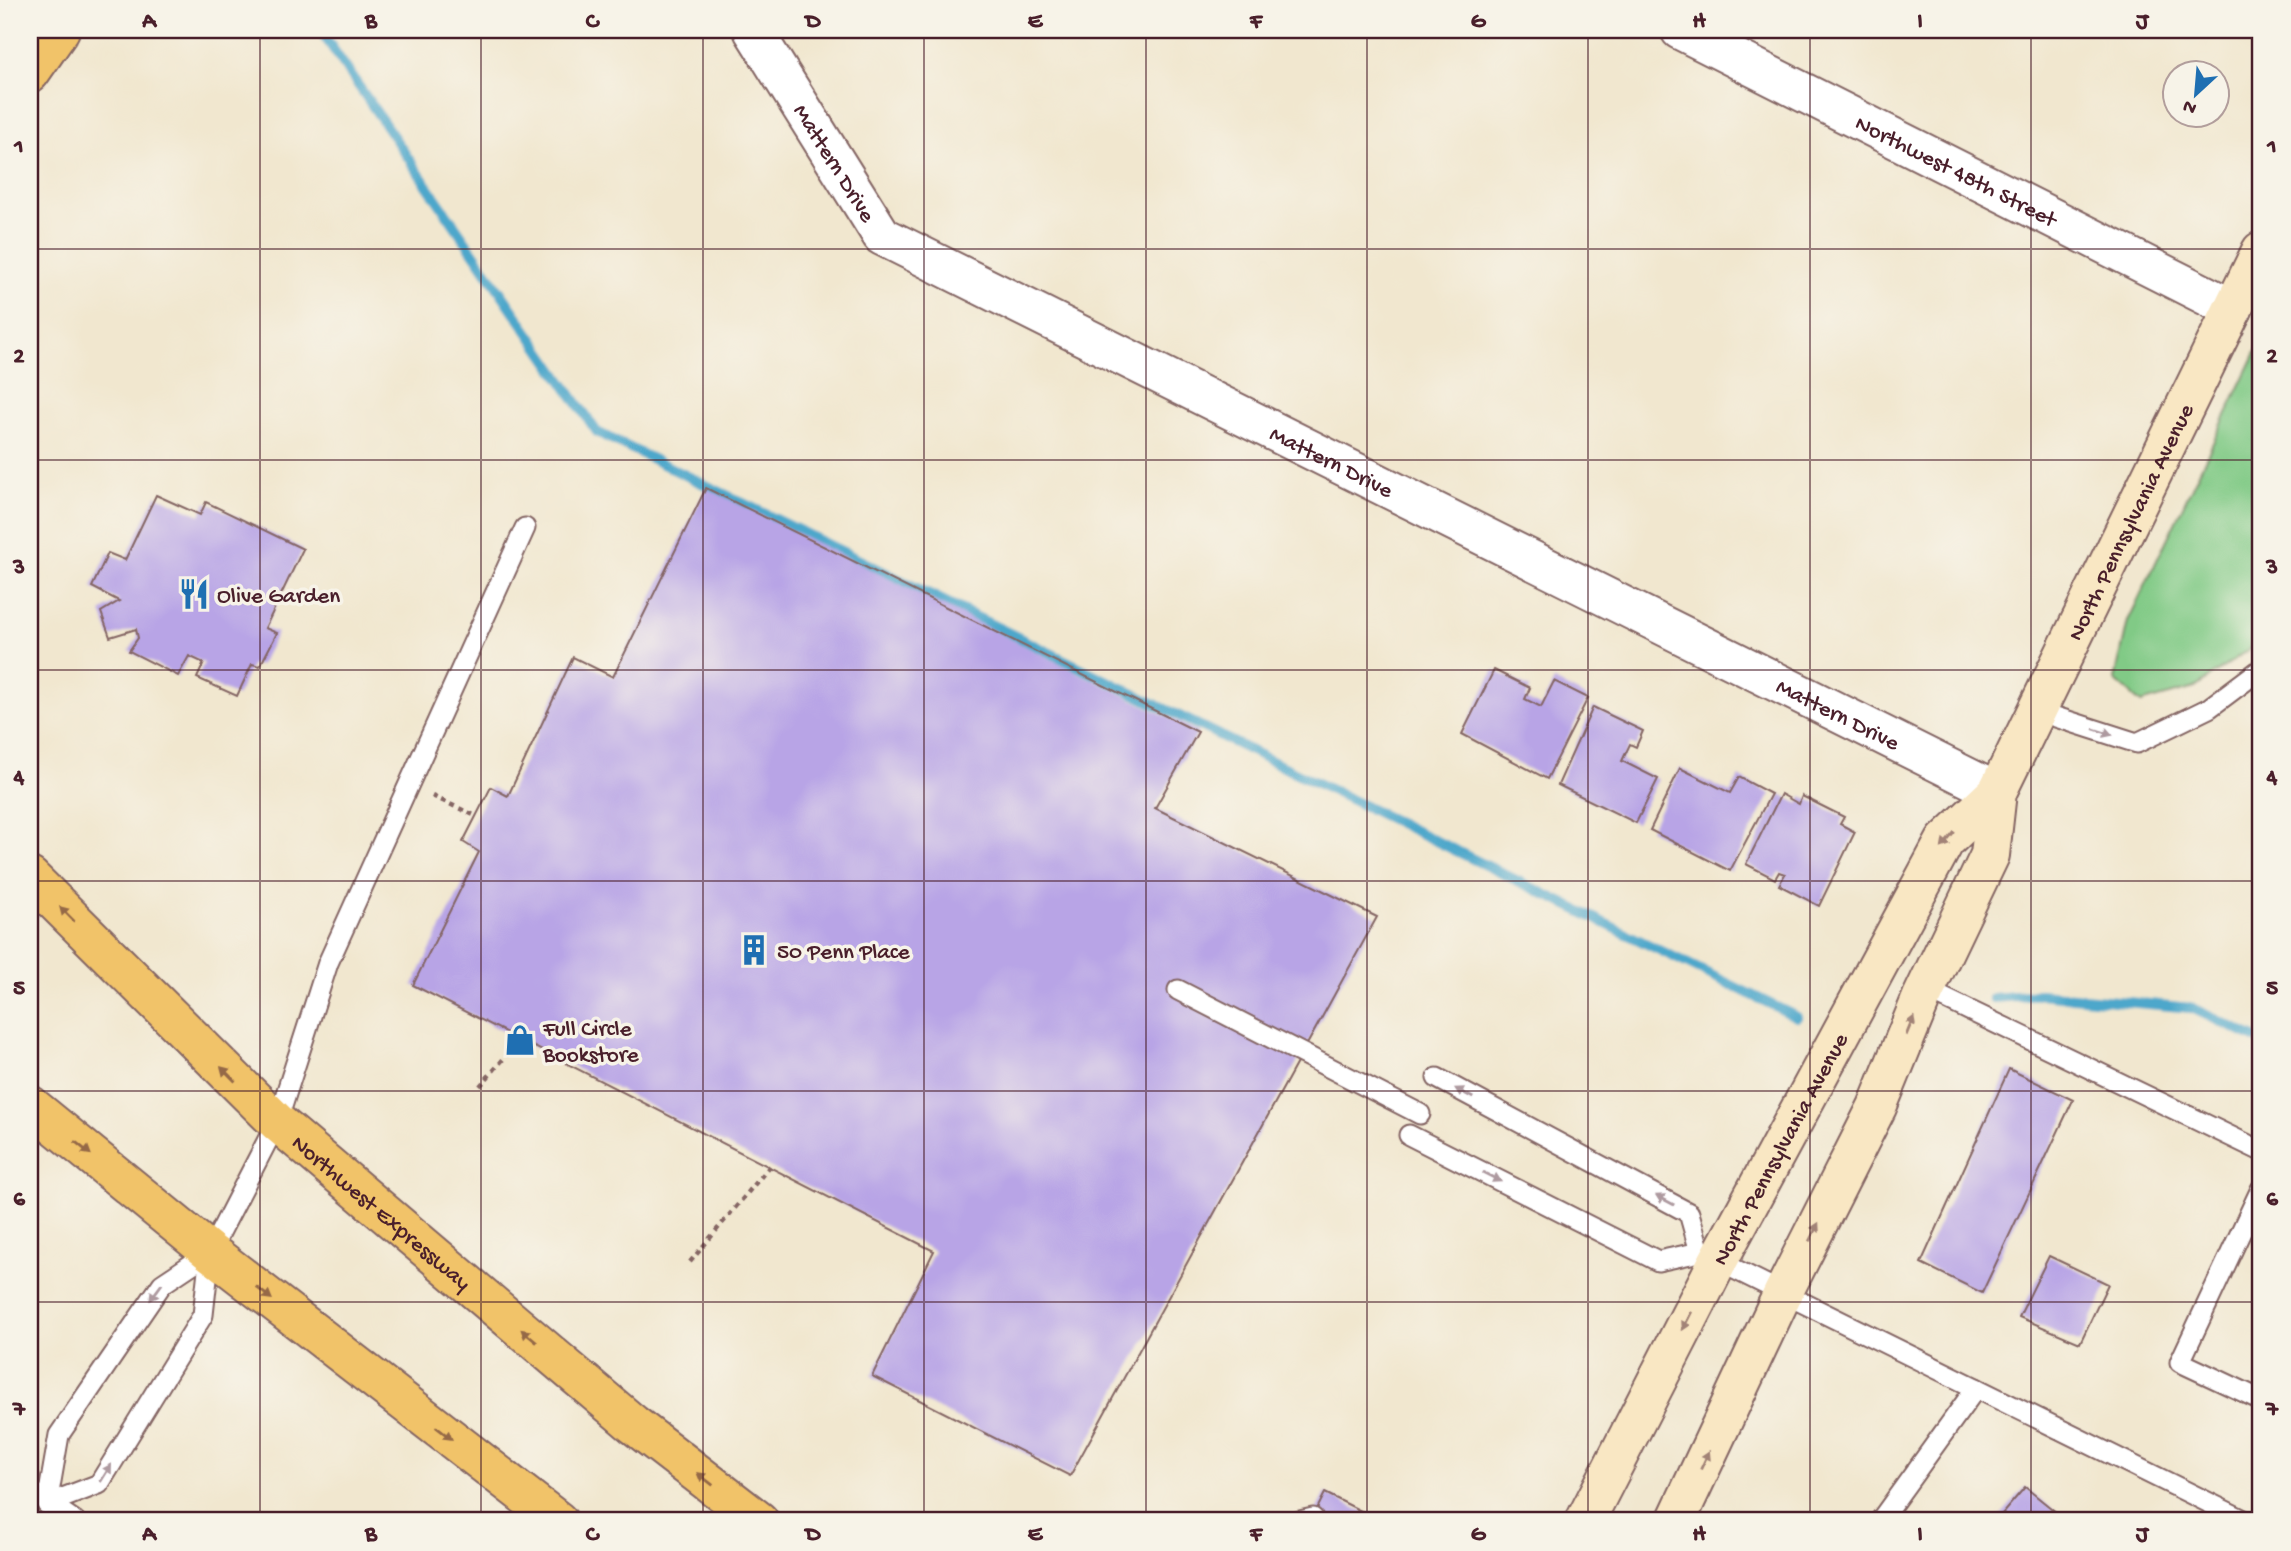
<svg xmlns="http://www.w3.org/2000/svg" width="2291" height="1551" font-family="'Gochi Hand',sans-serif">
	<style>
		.green { fill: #81ca86; stroke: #667458; stroke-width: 2 }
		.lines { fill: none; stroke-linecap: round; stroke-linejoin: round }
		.stream { stroke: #4ea7cb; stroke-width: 10 }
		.building { fill: #b8a4e6 }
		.lane-casing { stroke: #846564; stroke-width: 23 }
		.street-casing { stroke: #846564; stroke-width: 42 }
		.secondary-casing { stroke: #846564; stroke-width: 42 }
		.highway-casing { stroke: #846564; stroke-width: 42 }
		.path { stroke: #846564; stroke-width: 4.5; stroke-dasharray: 5 5; stroke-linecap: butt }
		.lane { stroke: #fff; stroke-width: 19 }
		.street { stroke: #fff; stroke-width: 38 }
		.secondary { stroke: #f9e7c3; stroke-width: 38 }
		.highway { stroke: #f1c369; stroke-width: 38 }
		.oneway { fill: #ae9aa0 }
		.oneway2 { fill: #a28377 }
		.oneway3 { fill: #956947 }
		.grid { fill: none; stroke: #4a1f2b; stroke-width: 2; stroke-opacity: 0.55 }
		.labels { text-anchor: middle; stroke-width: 7; stroke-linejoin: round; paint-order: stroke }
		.street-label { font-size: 23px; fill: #4a1f2b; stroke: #f7f3e8 }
		.poi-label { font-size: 23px; fill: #4a1f2b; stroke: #f7f3e8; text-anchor: start }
		.neatline { fill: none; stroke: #4a1f2b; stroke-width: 2.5 }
		.grid-label { font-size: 23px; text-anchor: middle; font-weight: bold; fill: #4a1f2b }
	</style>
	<rect width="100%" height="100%" fill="#f7f3e8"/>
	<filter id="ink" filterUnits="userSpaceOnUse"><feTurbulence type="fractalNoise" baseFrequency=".0143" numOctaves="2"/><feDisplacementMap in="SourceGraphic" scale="14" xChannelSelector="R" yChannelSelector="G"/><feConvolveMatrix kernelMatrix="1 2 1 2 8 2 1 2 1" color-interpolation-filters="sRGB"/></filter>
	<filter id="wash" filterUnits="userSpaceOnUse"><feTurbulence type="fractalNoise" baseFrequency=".00686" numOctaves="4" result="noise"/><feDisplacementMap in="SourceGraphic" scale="28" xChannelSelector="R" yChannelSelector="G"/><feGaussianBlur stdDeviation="1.57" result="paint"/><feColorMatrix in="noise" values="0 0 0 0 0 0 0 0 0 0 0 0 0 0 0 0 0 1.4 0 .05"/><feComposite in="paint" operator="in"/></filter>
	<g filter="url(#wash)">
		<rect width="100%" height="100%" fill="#f1e7cf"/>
		<!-- green -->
		<polygon class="green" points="2261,342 2261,640 2195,688 2141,703 2115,680 2128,621"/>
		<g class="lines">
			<!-- stream -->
			<g class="stream">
				<polyline points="320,30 597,432 1797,1017"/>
				<polyline points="1993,998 2040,994 2192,1008 2261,1041"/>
			</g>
		</g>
		<g id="blocks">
			<!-- building -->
			<g class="building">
				<polygon points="706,488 1198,732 1155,808 1377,917 1070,1476 872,1376 934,1251 413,985 479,852 463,842 491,787 508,796 573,657 613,677"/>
				<polygon points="156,495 200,515 206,502 303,549 265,628 277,633 260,666 252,664 237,696 197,678 204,663 189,656 178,676 129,651 138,638 136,629 110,637 101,612 119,601 92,587 108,553 125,560"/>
				<polygon points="1494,670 1530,688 1525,699 1541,707 1554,681 1588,698 1547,779 1462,734"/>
				<polygon points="1593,707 1643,731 1636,747 1630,744 1622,761 1658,779 1636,823 1558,785"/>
				<polygon points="1680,768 1730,793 1739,777 1771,794 1730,871 1650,830"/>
				<polygon points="1781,794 1799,804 1802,796 1844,817 1840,824 1855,832 1819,906 1779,885 1785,874 1779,872 1775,879 1746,864"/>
				<polygon points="2009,1069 2073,1100 1982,1293 1921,1263"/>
				<polygon points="2049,1256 2108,1284 2080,1343 2019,1317"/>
				<polygon points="2025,1487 2067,1521 1996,1521"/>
				<polygon points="1325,1493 1381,1521 1311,1521"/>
			</g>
		</g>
	</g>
	<g filter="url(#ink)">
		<use href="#blocks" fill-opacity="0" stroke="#846564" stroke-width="2"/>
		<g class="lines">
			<defs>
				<g id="lane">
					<polyline points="2037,711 2137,743 2209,708 2261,669"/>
					<polyline points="1925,989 2261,1151"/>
					<polyline points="1178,990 1420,1114"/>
					<polyline points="1437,1078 1689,1213 1700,1252"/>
					<polyline points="1409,1135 1658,1261 1700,1252 1718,1261 2246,1521"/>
					<polyline points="2261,1189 2180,1362 2261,1400"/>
					<polyline points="30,1490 75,1521"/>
					<polyline points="47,1504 99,1484 203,1315 210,1252 277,1122 328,963 525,528"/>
					<polyline points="47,1504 59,1435 162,1284 210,1252"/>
					<polyline points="1300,1521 1313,1518"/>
					<polyline points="1880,1521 1976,1388"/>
				</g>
				<g id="street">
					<path id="s1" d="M753,30L882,236L1997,792"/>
					<path id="s2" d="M1680,30L2233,309"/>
				</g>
				<g id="secondary">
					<path id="s3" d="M1585,1521L1718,1261L1945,841L1997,792"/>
					<path id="s4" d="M1676,1521L1783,1293L1877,1107L1922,997L1990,855L1997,792L2261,251"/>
				</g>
				<g id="highway">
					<polyline points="30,73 60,30"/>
					<path id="s5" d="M30,877L277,1122L633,1424L759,1521"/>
					<polyline points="30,1105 210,1252 558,1521"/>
				</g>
			</defs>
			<!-- lane casing -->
			<use href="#lane" class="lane-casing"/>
			<!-- street casing -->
			<use href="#street" class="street-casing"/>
			<!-- secondary casing -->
			<use href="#secondary" class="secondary-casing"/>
			<!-- highway casing -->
			<use href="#highway" class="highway-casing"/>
			<!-- path -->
			<g class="path">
				<polyline points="432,796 476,816"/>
				<polyline points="480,1086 520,1040"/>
				<polyline points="690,1262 770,1166"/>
			</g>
			<!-- lane -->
			<use href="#lane" class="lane"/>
			<!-- street -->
			<use href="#street" class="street"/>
			<!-- secondary -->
			<use href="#secondary" class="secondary"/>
			<!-- highway -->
			<use href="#highway" class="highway"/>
		</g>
		<!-- one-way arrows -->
		<defs><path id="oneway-solid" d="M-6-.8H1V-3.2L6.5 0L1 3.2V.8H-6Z" transform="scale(1.75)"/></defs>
		<g class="oneway">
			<use href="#oneway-solid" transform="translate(2103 732) rotate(18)"/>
			<use href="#oneway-solid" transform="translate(1464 1093) rotate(-152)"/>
			<use href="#oneway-solid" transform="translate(1492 1177) rotate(27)"/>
			<use href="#oneway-solid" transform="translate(1665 1200) rotate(-152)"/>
			<use href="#oneway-solid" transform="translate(156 1292) rotate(126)"/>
			<use href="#oneway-solid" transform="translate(106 1473) rotate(-58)"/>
		</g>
		<g class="oneway2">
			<use href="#oneway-solid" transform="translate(1948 840) rotate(130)"/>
			<use href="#oneway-solid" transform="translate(1910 1026) rotate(-68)"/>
			<use href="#oneway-solid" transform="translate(1814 1232) rotate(-63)"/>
			<use href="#oneway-solid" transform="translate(1687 1321) rotate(117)"/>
			<use href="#oneway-solid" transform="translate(1705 1460) rotate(-65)"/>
		</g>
		<g class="oneway3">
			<use href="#oneway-solid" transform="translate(67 914) rotate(-135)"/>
			<use href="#oneway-solid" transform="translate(228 1074) rotate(-135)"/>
			<use href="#oneway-solid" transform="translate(83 1148) rotate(39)"/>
			<use href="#oneway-solid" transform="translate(264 1293) rotate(38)"/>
			<use href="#oneway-solid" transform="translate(529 1336) rotate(-140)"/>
			<use href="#oneway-solid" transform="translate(444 1433) rotate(38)"/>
			<use href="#oneway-solid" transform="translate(705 1479) rotate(-142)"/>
		</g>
	</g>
	<!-- grid -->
	<path class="grid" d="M260,30V1521M481,30V1521M703,30V1521M924,30V1521M1146,30V1521M1367,30V1521M1588,30V1521M1810,30V1521M2031,30V1521M30,249H2261M30,460H2261M30,670H2261M30,881H2261M30,1091H2261M30,1302H2261"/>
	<!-- icons -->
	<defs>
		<symbol id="restaurant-bare" viewBox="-9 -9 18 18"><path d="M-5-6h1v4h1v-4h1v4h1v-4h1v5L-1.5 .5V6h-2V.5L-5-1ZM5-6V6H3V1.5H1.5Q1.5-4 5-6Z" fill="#1f6fb2" stroke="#f7f3e8" stroke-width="2.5" paint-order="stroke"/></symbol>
		<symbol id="building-bare" viewBox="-9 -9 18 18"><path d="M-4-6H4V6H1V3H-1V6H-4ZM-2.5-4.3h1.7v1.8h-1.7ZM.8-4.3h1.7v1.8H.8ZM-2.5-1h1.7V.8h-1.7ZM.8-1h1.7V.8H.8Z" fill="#1f6fb2" stroke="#f7f3e8" stroke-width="2.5" paint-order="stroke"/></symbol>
		<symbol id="shop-bare" viewBox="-9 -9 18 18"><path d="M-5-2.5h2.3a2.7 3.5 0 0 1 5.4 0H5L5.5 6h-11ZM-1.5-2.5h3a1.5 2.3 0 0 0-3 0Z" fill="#1f6fb2" stroke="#f7f3e8" stroke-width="2.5" paint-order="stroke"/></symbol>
	</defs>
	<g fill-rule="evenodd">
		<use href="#restaurant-bare" x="172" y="572" width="44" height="44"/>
		<use href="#building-bare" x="732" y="928" width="44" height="44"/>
		<use href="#shop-bare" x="498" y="1018" width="44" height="44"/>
	</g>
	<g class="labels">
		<!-- street labels -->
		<g class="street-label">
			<text dy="8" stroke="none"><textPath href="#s1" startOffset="156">Mattern Drive</textPath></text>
			<text dy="8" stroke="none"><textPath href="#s2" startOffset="310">Northwest 48th Street</textPath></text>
			<text dy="8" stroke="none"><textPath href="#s1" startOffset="746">Mattern Drive</textPath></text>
			<text dy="8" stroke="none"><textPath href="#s4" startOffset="1101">North Pennsylvania Avenue</textPath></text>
			<text dy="8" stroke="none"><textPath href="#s1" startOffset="1312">Mattern Drive</textPath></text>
			<text dy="8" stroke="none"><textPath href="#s3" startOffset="420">North Pennsylvania Avenue</textPath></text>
			<text dy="8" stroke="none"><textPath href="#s5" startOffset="486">Northwest Expressway</textPath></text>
		</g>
		<!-- poi labels -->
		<g class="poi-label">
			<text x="217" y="602">Olive Garden</text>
			<text x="777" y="958">50 Penn Place</text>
			<text x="543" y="1035">Full Circle<tspan x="543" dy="26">Bookstore</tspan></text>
		</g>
	</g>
	<!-- margin -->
	<rect width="2291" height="1551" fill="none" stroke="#f7f3e8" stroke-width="77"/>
	<!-- north arrow -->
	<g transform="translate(2196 94) rotate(206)"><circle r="33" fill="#f7f3e8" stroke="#b29e9c" stroke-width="2"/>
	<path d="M0-5L12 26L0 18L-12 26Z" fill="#1f6fb2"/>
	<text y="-10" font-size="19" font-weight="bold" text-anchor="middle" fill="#4a1f2b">N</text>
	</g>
	<rect x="38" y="38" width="2214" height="1474" class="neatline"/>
	<g class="grid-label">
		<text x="149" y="27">A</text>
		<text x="371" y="27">B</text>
		<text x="592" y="27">C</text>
		<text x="813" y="27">D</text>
		<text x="1035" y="27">E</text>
		<text x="1256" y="27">F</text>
		<text x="1478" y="27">G</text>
		<text x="1699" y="27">H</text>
		<text x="1920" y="27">I</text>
		<text x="2142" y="27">J</text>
		<text x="19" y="152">1</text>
		<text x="2272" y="152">1</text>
		<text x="19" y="362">2</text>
		<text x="2272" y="362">2</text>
		<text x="19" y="573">3</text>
		<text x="2272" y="573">3</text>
		<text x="19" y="783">4</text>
		<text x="2272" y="783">4</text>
		<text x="19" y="994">5</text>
		<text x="2272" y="994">5</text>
		<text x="19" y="1205">6</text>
		<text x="2272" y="1205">6</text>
		<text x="19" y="1415">7</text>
		<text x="2272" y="1415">7</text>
		<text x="149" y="1540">A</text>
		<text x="371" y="1540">B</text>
		<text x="592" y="1540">C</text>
		<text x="813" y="1540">D</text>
		<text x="1035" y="1540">E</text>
		<text x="1256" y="1540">F</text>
		<text x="1478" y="1540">G</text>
		<text x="1699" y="1540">H</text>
		<text x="1920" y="1540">I</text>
		<text x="2142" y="1540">J</text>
	</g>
</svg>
